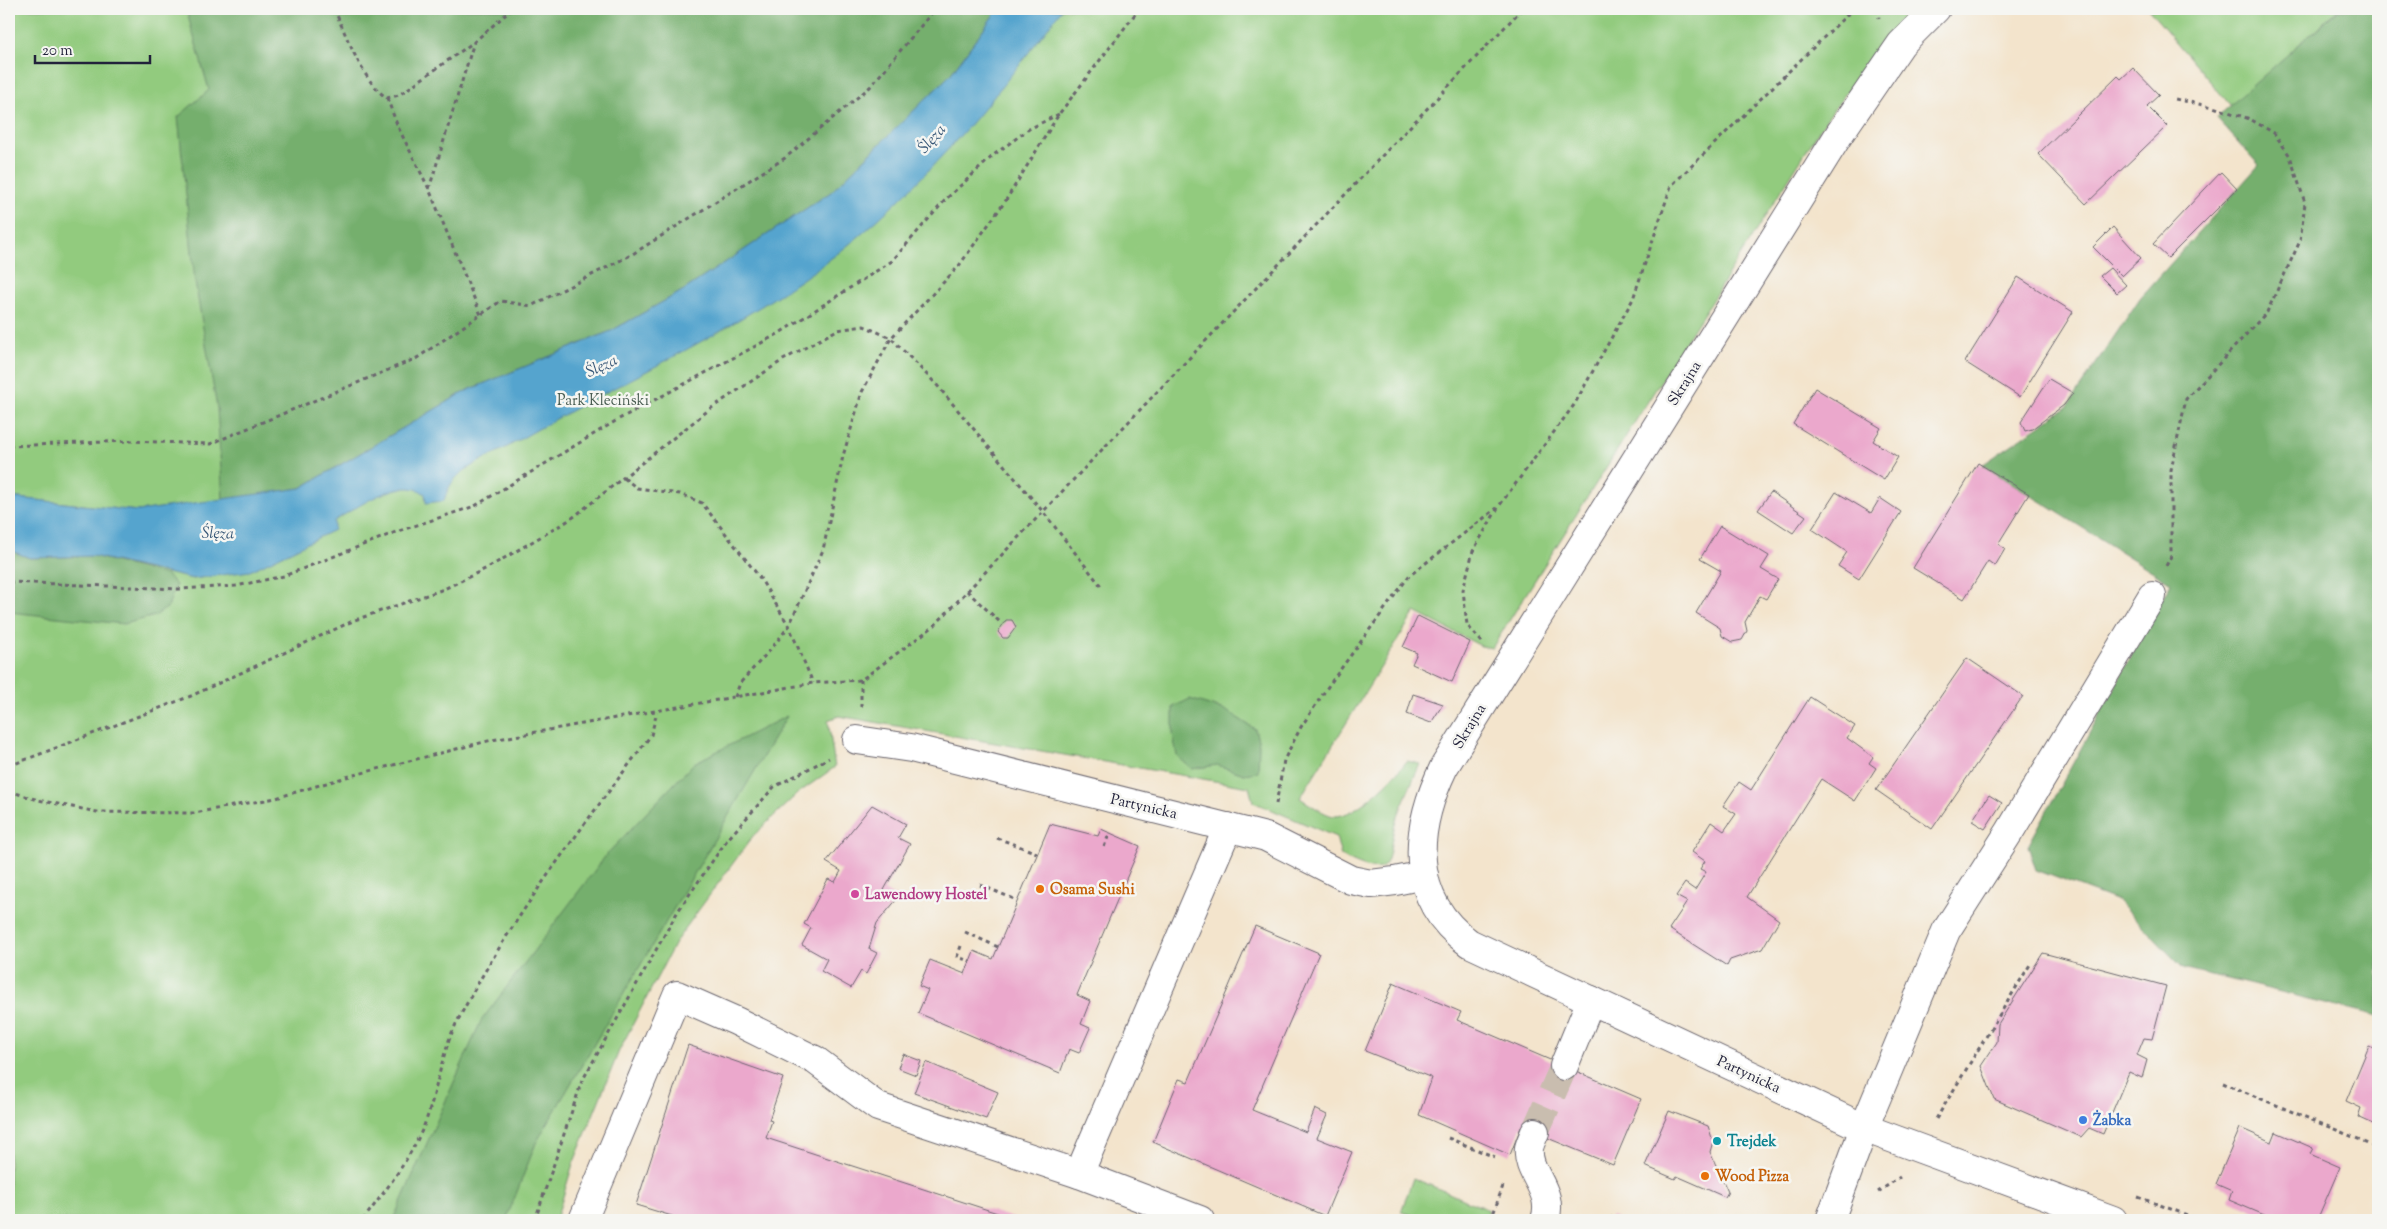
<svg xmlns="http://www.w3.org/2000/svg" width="2387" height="1229" font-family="'Sorts Mill Goudy',serif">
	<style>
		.green { fill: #92cb7e; stroke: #5a765c }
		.forest { fill: #75af6d; stroke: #4c6854 }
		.water { fill: #54a4ce; stroke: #3b6384 }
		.building { fill: #eba8cc }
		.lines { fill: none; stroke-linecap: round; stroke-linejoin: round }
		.minor-tunnel { stroke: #c9bdaf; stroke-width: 28; stroke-dasharray: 28 14; stroke-linecap: butt }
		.minor-casing { stroke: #6b666e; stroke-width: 30 }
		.path { stroke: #6b666e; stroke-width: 3; stroke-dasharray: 4 4; stroke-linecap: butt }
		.minor { stroke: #fff; stroke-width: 28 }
		.food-dot { fill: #e8710a; stroke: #f6f6f2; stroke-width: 2 }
		.hotel-dot { fill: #d1479c; stroke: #f6f6f2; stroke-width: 2 }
		.shop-dot { fill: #3f7fe0; stroke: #f6f6f2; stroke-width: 2 }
		.culture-dot { fill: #0f9aa8; stroke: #f6f6f2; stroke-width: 2 }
		.labels { text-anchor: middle; stroke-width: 5; stroke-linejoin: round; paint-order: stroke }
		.street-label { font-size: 15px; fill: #22223b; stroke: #f6f6f2 }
		.park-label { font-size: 15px; fill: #495d52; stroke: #f6f6f2 }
		.food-label { font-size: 15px; font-weight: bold; fill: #c56008; stroke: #f6f6f2; text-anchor: start }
		.hotel-label { font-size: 15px; font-weight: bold; fill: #b23c85; stroke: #f6f6f2; text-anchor: start }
		.shop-label { font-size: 15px; font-weight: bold; fill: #366cbe; stroke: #f6f6f2; text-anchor: start }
		.culture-label { font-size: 15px; font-weight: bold; fill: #0d838f; stroke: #f6f6f2; text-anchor: start }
		.water-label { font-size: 16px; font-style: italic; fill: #365676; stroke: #f6f6f2 }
	</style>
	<rect width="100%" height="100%" fill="#f6f6f2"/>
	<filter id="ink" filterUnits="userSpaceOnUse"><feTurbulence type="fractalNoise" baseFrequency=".02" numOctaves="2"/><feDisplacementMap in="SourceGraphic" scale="10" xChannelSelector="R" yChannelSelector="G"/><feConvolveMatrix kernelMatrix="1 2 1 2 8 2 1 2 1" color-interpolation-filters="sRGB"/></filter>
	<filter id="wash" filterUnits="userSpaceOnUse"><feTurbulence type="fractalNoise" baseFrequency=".0096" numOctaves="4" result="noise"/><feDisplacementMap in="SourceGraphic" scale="20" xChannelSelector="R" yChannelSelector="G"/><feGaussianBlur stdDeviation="1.12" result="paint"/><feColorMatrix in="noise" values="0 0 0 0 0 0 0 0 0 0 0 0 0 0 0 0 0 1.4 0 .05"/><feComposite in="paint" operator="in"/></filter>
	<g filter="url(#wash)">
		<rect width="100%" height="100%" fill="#f3e4cc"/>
		<!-- green -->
		<g class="green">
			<path d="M9,9H1909L1826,120L1492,648L1481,646L1415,612L1300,798C1308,803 1325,815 1334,816C1355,818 1395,776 1407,761L1420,764C1412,782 1404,800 1397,818C1384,856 1400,887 1341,856L1336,837L1253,802L1249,787L839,716L828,720L835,767L797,794L753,836L676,941L619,1051L572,1167L556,1220H9V550L113,560L193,579L250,570L223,501L138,511L9,497Z"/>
			<polygon points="2148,9 2338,9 2231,106"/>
			<polygon points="1413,1178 1489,1210 1485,1220 1430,1220 1401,1212"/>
		</g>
		<!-- forest -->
		<g class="forest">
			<polygon points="186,9 998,9 950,75 831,192 684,290 611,331 466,391 301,488 223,501 217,408 195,282 178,117 209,90"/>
			<polygon points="2339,9 2378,9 2378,1016 2183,968 2118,901 2036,870 2028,846 2171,583 1982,465 2067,407 2140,298 2259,165 2216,118"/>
			<polygon points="9,550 30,558 93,556 167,575 176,585 168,607 155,616 124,624 9,612"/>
			<polygon points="1190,699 1225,710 1255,729 1259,744 1258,772 1244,774 1217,765 1192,769 1177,756 1173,735 1173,707"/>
			<polygon points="787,716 536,1143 506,1220 393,1220 481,1021 607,854 694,763"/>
		</g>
		<!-- water -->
		<path class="water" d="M998,9H1062C1002,89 940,166 864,232C800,287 722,331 647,371C601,395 554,419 509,446C493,455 474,463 460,474C451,482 447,490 444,501L426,503L425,494C402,474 355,509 334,521V530L250,571L193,579L93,556L30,558L9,550V497L138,511L301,488L466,391L611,331L684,290L831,192L950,75Z"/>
		<g id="blocks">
			<!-- building -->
			<g class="building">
				<polygon points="2133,68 2159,95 2147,106 2167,126 2086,204 2038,154 2118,76 2121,79"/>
				<polygon points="2221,172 2237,189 2168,258 2153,244"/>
				<polygon points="2113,227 2141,258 2122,276 2093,247"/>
				<polygon points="2110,268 2126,285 2117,293 2100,276"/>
				<polygon points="2018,277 2073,312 2020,397 1965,362"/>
				<polygon points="2049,379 2073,393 2064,405 2032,429 2025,431 2021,422"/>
				<polygon points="1815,388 1881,428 1873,441 1898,457 1884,480 1793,424"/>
				<polygon points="1978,463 2029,494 1998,544 2005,549 1995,566 1988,561 1964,599 1913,568"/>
				<polygon points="1771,492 1806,516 1793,533 1758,510"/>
				<polygon points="1836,492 1871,513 1880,498 1901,512 1859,579 1838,566 1847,552 1812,529"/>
				<polygon points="1720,526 1769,556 1761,569 1778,579 1766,599 1760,596 1745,622 1747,631 1742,640 1732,642 1722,636 1720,628 1696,613 1721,571 1700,559"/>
				<polygon points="1418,616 1470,642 1452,682 1412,664 1417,653 1403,647"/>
				<polygon points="1006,620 1012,620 1016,627 1008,638 1003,638 998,632"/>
				<polygon points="1967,658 2023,696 1932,829 1876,790"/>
				<polygon points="1413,694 1443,704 1431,723 1407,714"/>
				<polygon points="1810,697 1855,726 1847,738 1873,757 1869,763 1876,768 1855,801 1821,779 1747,897 1779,920 1762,949 1730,960 1727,966 1669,929 1687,902 1676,896 1685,883 1695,890 1706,872 1700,869 1705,861 1692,852 1711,822 1724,831 1736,814 1723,806 1739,782 1751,790"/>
				<polygon points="1989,795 2002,803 1985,829 1972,821"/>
				<polygon points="872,805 906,824 898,838 910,844 884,890 898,898 877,923 869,949 877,953 866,974 861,971 851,988 821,971 827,959 802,945 811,928 804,924 828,879 835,882 841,871 826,862"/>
				<polygon points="1050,824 1098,836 1101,829 1140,846 1077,995 1090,1001 1081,1024 1090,1028 1079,1053 1069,1049 1060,1073 918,1013 928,990 919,986 930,960 965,974 974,951 993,959"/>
				<polygon points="1255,926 1319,953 1252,1110 1306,1132 1315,1109 1327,1115 1317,1138 1352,1152 1325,1216 1153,1142 1179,1079 1188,1082"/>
				<polygon points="2043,953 2166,986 2152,1039 2144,1038 2137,1055 2147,1060 2142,1078 2129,1072 2103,1134 2089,1128 2081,1137 1994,1099 1981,1066 1997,1042 1998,1024"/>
				<polygon points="1393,983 1461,1012 1457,1020 1641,1099 1613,1165 1521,1127 1510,1155 1419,1115 1432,1078 1365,1051"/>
				<polygon points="688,1045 783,1078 769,1120 772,1121 766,1138 1019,1220 685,1220 636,1205"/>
				<polygon points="2369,1046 2378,1050 2378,1126 2358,1117 2361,1108 2346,1101"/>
				<polygon points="903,1054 921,1061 916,1075 898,1068"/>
				<polygon points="926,1062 998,1092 986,1119 914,1093"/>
				<polygon points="1669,1111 1708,1126 1713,1141 1710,1152 1728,1192 1725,1197 1677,1176 1675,1179 1645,1166"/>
				<polygon points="2240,1128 2272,1142 2276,1132 2313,1148 2310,1154 2340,1167 2317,1220 2276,1220 2229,1200 2232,1191 2216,1184"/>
				<polygon points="2378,1209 2378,1220 2373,1220"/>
				<polygon points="1611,1216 1621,1220 1609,1220"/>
			</g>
		</g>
	</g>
	<g filter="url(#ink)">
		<use href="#blocks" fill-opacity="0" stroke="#6b666e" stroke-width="1"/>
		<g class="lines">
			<!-- minor-tunnel -->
			<polyline class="minor-tunnel" points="1535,1132 1564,1066"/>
			<defs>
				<g id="minor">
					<path d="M1936,9L1901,44L1840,133L1444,767C1414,829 1407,898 1469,943L1864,1128L2113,1220"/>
					<polyline points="857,740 911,748 1266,837 1351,880 1371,884 1395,881 1424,875"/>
					<polyline points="1564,1066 1591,1000"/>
					<path d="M1535,1132C1533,1137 1530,1143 1529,1148C1526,1174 1555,1190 1545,1220"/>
					<polyline points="1079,1174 1200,1220"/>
					<polyline points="583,1220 677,995 736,1021 815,1060 878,1107 1079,1174 1228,827"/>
					<polyline points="1830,1220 1864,1128 1946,931 2010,831 2152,596"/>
				</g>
			</defs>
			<!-- minor casing -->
			<use href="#minor" class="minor-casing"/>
			<!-- path -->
			<g class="path">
				<path d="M334,9C347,36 362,81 387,98L399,95L474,42L512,9"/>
				<polyline points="1877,9 1879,18"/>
				<polyline points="387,98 398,127 429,189 481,315"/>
				<polyline points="429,189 474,42"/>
				<polyline points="9,446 130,441 210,444 417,358 501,301 531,306 631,255 785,158 870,87 935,9"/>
				<polyline points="624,478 637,488 680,494 702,503 760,578 789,626 813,683"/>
				<polyline points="2166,566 2171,556 2171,470 2186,399 2267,312 2300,241 2305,203 2290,156 2274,133 2250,119 2213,107 2175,99"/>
				<polyline points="9,582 179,589 236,586 284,576 396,532 475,506 619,419 778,334 892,261 947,198 995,154 1029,129 1059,114"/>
				<polyline points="967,591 1002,624"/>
				<polyline points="1482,642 1467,625 1463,590 1473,551 1499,506 1574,405 1633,299 1671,186 1853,9"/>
				<polyline points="735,697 740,683 771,649 789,626 823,550 843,456 862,392 891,338 958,267 1006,200 1059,114 1139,9"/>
				<polyline points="861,707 861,680"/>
				<polyline points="9,766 191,696 355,620 444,589 489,567 571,519 710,409 783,360 837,330 864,326 891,338 936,384 1044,513 1101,586"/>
				<polyline points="9,791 38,800 97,812 194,813 276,798 350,776 492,740 813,683 861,680 934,626 1522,9"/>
				<polyline points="1276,804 1284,760 1301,727 1329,685 1409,576 1497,508"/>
				<polyline points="997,838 1037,853"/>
				<polyline points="1104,847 1110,832"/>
				<polyline points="980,885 1017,900"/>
				<polyline points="965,932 998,947"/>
				<polyline points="961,946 957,957 970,961"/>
				<polyline points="2223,1083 2375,1146 2378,1138"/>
				<polyline points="1936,1119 2031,963"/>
				<polyline points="1448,1138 1495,1157"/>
				<polyline points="1878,1192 1900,1177"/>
				<polyline points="2138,1197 2201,1220"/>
				<path d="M363,1220C385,1191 408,1162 423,1128C437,1095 440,1056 456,1024C509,920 582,828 651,735L657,712"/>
				<polyline points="535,1220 582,1081 678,911 727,840 774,787 829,758"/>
				<polyline points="1491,1220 1503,1186"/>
			</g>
			<!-- minor -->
			<use href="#minor" class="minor"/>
		</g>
	</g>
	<!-- markers -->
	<g class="food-dot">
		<circle cx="1040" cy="889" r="5"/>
		<circle cx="1705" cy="1176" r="5"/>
	</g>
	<circle class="hotel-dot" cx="855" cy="894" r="5"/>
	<circle class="shop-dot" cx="2083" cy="1120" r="5"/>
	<circle class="culture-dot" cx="1717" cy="1141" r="5"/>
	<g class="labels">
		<!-- street labels -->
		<g class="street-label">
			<text transform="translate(1684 383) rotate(-58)" y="5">Skrajna</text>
			<text transform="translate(1469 726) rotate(-59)" y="5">Skrajna</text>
			<text transform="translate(1144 806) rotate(13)" y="5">Partynicka</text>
			<text transform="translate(1749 1074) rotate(25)" y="5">Partynicka</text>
		</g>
		<!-- park labels -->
		<g class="park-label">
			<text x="603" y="405">Park Kleciński</text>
		</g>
		<!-- food labels -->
		<g class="food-label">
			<text x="1050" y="894">Osama Sushi</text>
			<text x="1715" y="1181">Wood Pizza</text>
		</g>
		<!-- hotel labels -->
		<g class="hotel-label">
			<text x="865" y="899">Lawendowy Hostel</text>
		</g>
		<!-- shop labels -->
		<g class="shop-label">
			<text x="2093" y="1125">Żabka</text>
		</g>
		<!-- culture labels -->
		<g class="culture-label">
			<text x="1727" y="1146">Trejdek</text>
		</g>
		<!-- water labels -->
		<g class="water-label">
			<text transform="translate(931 138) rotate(-48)" y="6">Ślęza</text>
			<text transform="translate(601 365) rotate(-25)" y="6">Ślęza</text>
			<text transform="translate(218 532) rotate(2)" y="6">Ślęza</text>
		</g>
	</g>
	<!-- margin -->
	<rect width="2387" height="1229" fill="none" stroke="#f6f6f2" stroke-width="30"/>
	<!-- scale -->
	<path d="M35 55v8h115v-8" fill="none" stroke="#22223b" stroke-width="2.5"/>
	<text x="42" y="55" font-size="15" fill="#22223b" stroke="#f6f6f2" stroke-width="4" paint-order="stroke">20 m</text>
</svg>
